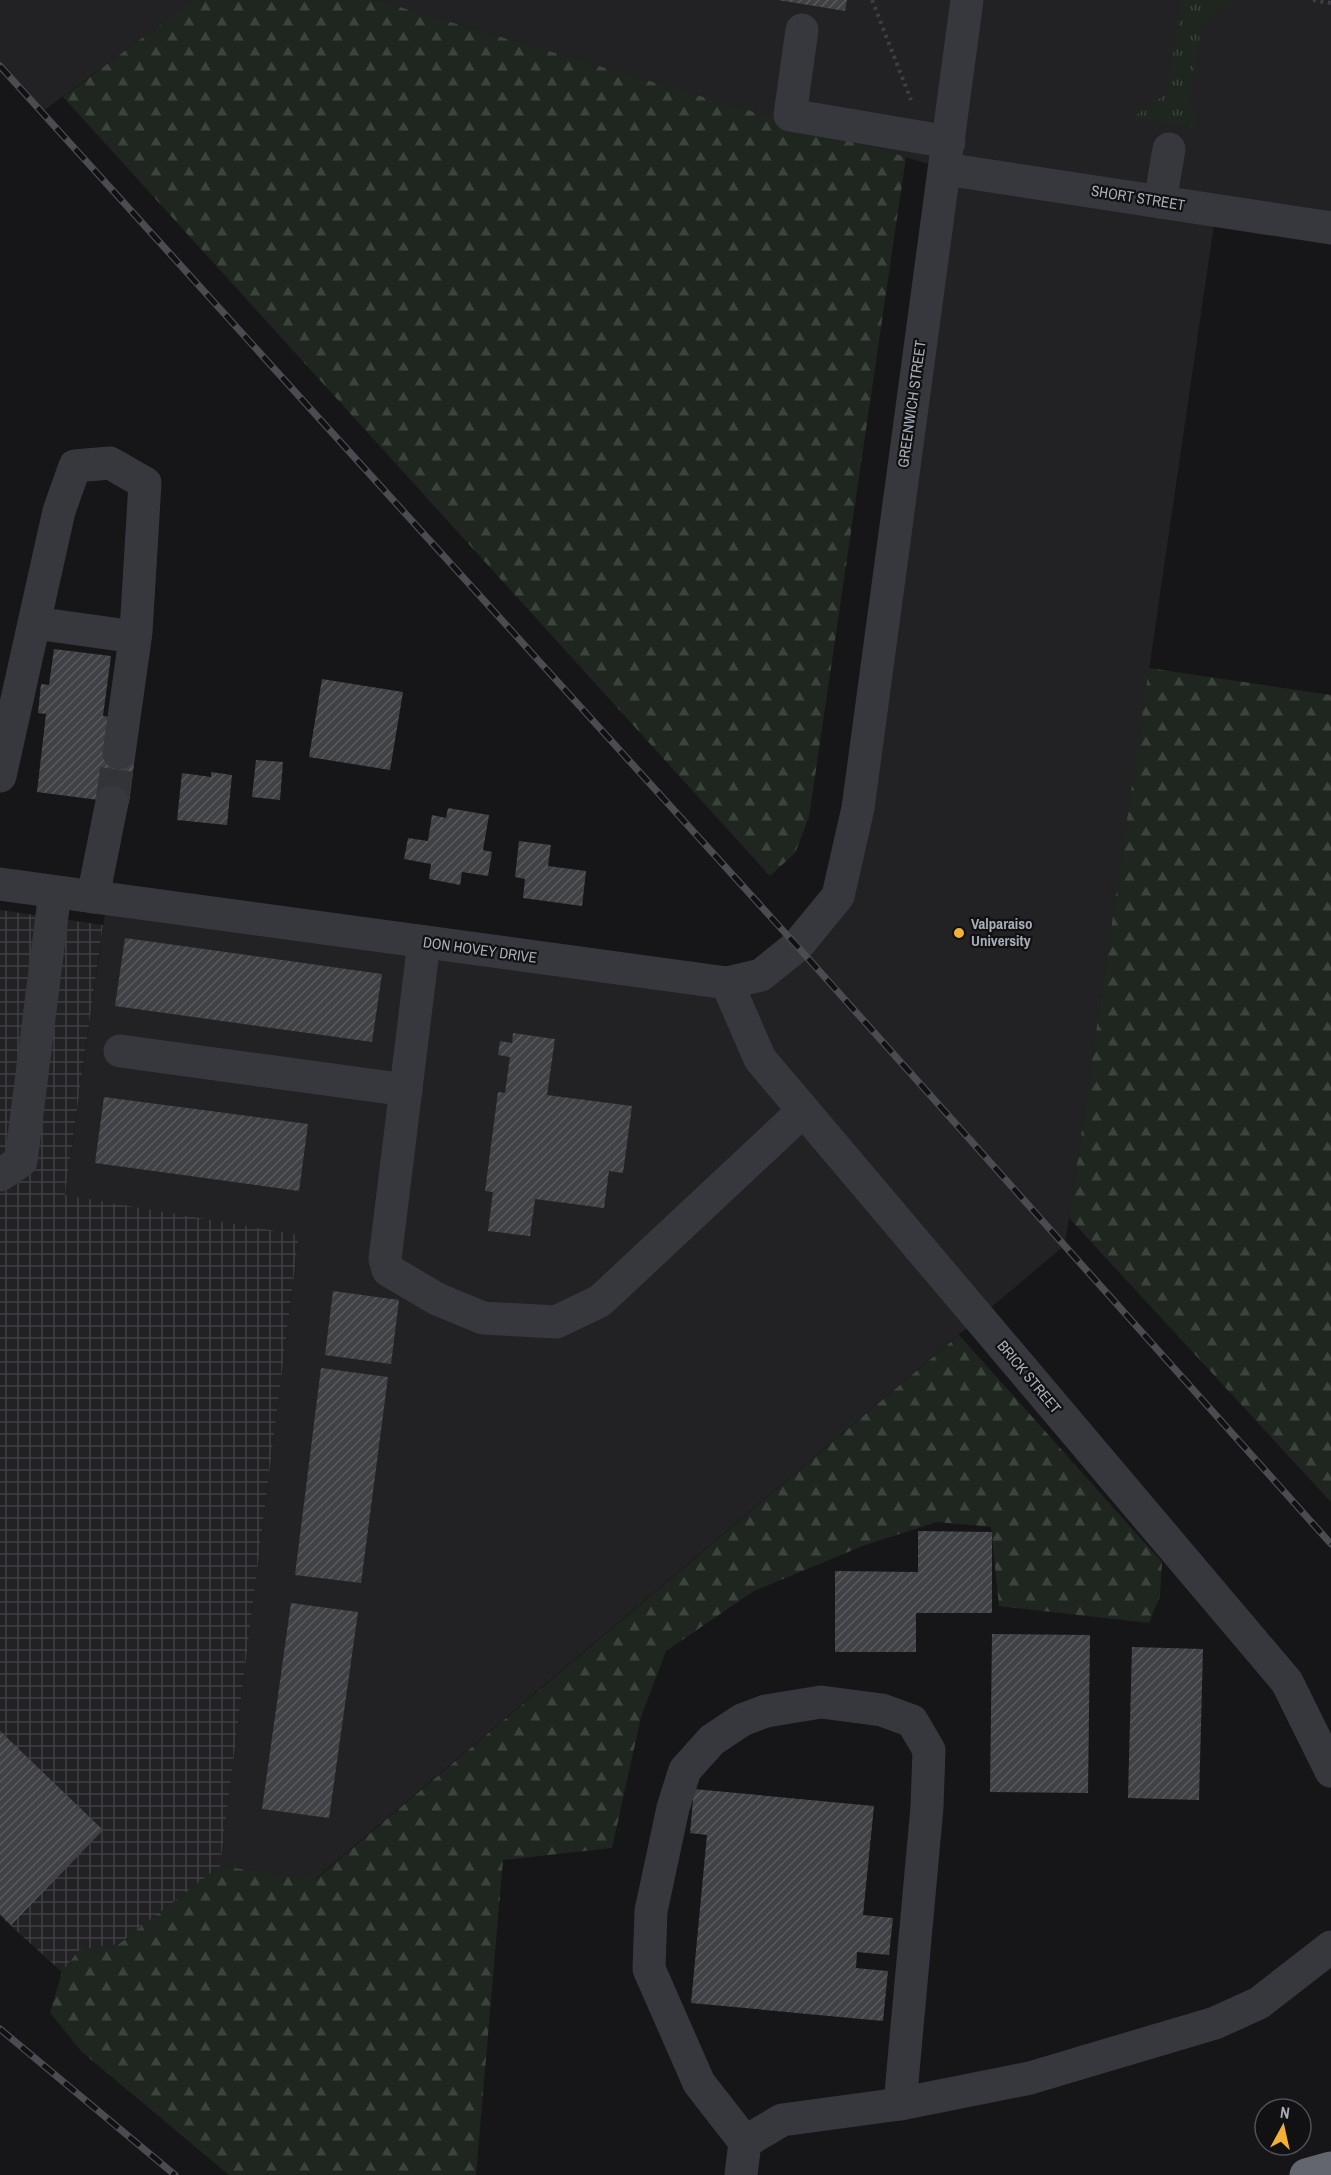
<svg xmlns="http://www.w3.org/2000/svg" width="1331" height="2175" font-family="'Archivo Narrow',sans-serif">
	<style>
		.built { fill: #222225 }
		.industrial { fill: url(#industrial-grid) }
		.grass { fill: url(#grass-tufts) }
		.forest { fill: url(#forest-firs) }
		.building { fill: url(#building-hatch) }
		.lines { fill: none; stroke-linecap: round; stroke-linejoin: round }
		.minor-tunnel { stroke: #333438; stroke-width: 33; stroke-dasharray: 33 16; stroke-linecap: butt }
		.path { stroke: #3d3f44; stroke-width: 4; stroke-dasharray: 3 4.5; stroke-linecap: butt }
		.minor { stroke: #37383d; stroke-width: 33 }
		.highway { stroke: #63666e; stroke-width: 33 }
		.rail-casing { stroke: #4a4c52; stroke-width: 7 }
		.rail { stroke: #111113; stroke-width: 4.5; stroke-dasharray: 14; stroke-linecap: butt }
		.poi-dot { fill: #f2b134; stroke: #111113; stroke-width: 2 }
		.labels { text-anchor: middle; stroke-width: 4.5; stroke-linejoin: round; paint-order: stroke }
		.street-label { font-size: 15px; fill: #a8adb8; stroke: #111113 }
		.poi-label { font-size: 15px; font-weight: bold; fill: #a8adb8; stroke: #111113; text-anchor: start }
	</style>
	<defs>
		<pattern id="industrial-grid" width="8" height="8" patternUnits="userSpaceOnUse" patternTransform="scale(1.5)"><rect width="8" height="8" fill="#222225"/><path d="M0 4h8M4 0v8" fill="none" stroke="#3f3f43"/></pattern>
		<pattern id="grass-tufts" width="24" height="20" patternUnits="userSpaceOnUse" patternTransform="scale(1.5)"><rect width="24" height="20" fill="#1e261f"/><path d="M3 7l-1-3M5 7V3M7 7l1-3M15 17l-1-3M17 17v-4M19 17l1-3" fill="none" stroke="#3c433d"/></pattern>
		<pattern id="forest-firs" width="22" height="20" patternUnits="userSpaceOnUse" patternTransform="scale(1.5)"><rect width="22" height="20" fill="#1e261f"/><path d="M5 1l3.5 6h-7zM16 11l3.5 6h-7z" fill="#3c433d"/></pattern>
		<pattern id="building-hatch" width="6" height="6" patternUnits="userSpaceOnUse" patternTransform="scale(1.5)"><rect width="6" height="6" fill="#404145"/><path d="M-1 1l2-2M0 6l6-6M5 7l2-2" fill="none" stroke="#595a5e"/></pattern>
	</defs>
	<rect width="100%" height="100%" fill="#161618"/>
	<!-- built -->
	<g class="built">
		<polygon points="0,0 193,0 42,112 0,66"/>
		<polygon points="376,0 1331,0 1331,228 1216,211 1065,1245 315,1879 220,1866 299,1236 65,1196 107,899 727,983 838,896 945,169"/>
	</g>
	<!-- industrial -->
	<polygon class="industrial" points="0,910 103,925 65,1195 299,1235 220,1866 119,1944 79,1950 62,1972 0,1916"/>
	<!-- grass -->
	<polygon class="grass" points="1182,0 1235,0 1202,23 1188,106 1196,116 1194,127 1132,118 1167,93"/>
	<!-- forest -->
	<g class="forest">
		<polygon points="193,0 376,0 906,157 809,817 795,853 770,876 63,97"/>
		<polygon points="1149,668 1331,695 1331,1502 1069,1218"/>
		<polygon points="959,1335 1162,1562 1160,1596 1149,1623 999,1606 991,1527 937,1522 865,1545 754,1591 666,1651 641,1717 612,1848 503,1860 476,2175 229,2175 82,2052 50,2013 62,1972 79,1950 119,1944 220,1866 316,1879"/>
	</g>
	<!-- building -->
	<g class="building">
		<polygon points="778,0 847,0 845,11"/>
		<polygon points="54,649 111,656 103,716 119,718 135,756 129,804 37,792 46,714 38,713 41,684 49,685"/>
		<polygon points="322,679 403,692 390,770 309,757"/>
		<polygon points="256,760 283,762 280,800 252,797"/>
		<polygon points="211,772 232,775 227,825 177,820 182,773 211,777"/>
		<polygon points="448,808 489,815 483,850 492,852 488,876 462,872 460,885 429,879 431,864 404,859 408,838 428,841 432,815 446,818"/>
		<polygon points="519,841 551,845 548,866 586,871 582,906 523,898 525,879 515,877"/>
		<polygon points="125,938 382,974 372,1042 115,1006"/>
		<polygon points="513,1033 555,1039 547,1095 632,1106 623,1173 609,1171 604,1208 535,1199 530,1236 488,1231 493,1192 485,1191 498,1092 505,1093 510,1057 498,1055 500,1041 512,1043"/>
		<polygon points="104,1097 308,1124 299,1191 95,1163"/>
		<polygon points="333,1291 399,1300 391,1364 325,1355"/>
		<polygon points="321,1368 388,1377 361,1583 295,1575"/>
		<polygon points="918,1531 992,1532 992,1613 916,1613 916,1652 835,1652 835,1571 918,1572"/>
		<polygon points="291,1603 358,1612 329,1818 262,1809"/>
		<polygon points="992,1634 1090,1635 1088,1793 990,1792"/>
		<polygon points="1132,1647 1203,1649 1199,1800 1128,1798"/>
		<polygon points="0,1731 103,1830 11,1925 0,1914"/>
		<polygon points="694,1789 874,1806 863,1915 893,1918 889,1955 857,1952 856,1968 888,1971 883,2021 691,2003 707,1835 690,1833"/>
	</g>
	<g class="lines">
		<!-- minor-tunnel -->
		<polyline class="minor-tunnel" points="112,802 119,753"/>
		<!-- path -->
		<g class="path">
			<polyline points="872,0 911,100"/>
			<polyline points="1313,0 1331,3"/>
		</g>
		<!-- minor -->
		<g class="minor">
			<polyline points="802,30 790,115 949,142"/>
			<polyline points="945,169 1331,228"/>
			<polyline points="1160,202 1169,149"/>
			<polyline points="35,623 135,637"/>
			<polyline points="0,776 59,511 75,466 110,463 145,483 136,632 119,753"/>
			<polyline points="0,884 727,983 761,975 797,946 838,896 858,808 967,0"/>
			<polyline points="93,897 112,802"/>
			<polyline points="424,942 385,1259 388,1270 437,1299 483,1318 556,1322 600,1301 803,1111"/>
			<polyline points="727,983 760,1059 1287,1682 1331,1771"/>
			<polyline points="120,1051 406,1090"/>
			<polyline points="0,1175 21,1161 55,892"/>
			<polyline points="745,2142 699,2083 649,1969 651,1911 673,1808 685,1770 712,1740 742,1720 766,1711 821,1702 882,1710 912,1721 929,1750 927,1807 900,2104"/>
			<polyline points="741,2175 745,2142 782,2120 900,2104 1030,2078 1215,2023 1259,2003 1331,1947"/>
		</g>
		<!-- highway -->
		<polyline class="highway" points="1306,2175 1331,2168"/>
		<defs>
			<g id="rail">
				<polyline points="0,66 797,946 1331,1544"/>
				<polyline points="0,2029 175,2175"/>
			</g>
		</defs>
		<!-- rail casing -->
		<use href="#rail" class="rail-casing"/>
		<!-- rail -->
		<use href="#rail" class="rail"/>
	</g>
	<!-- markers -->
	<circle class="poi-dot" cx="959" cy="933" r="6"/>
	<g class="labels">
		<!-- street labels -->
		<g class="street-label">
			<text transform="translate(1138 198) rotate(9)" y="5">SHORT STREET</text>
			<text transform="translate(912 404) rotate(-82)" y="5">GREENWICH STREET</text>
			<text transform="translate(480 950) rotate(8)" y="5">DON HOVEY DRIVE</text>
			<text transform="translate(1029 1377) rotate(50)" y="5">BRICK STREET</text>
		</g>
		<!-- poi labels -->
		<g class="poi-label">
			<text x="971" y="929">Valparaiso<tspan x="971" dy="17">University</tspan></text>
		</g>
	</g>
	<!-- north arrow -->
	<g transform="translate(1283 2127) rotate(8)"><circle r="28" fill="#111113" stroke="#4d4f55" stroke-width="1.5"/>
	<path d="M0-4.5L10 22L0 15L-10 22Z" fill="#f2b134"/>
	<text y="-9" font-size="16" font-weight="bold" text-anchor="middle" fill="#a8adb8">N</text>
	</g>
</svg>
